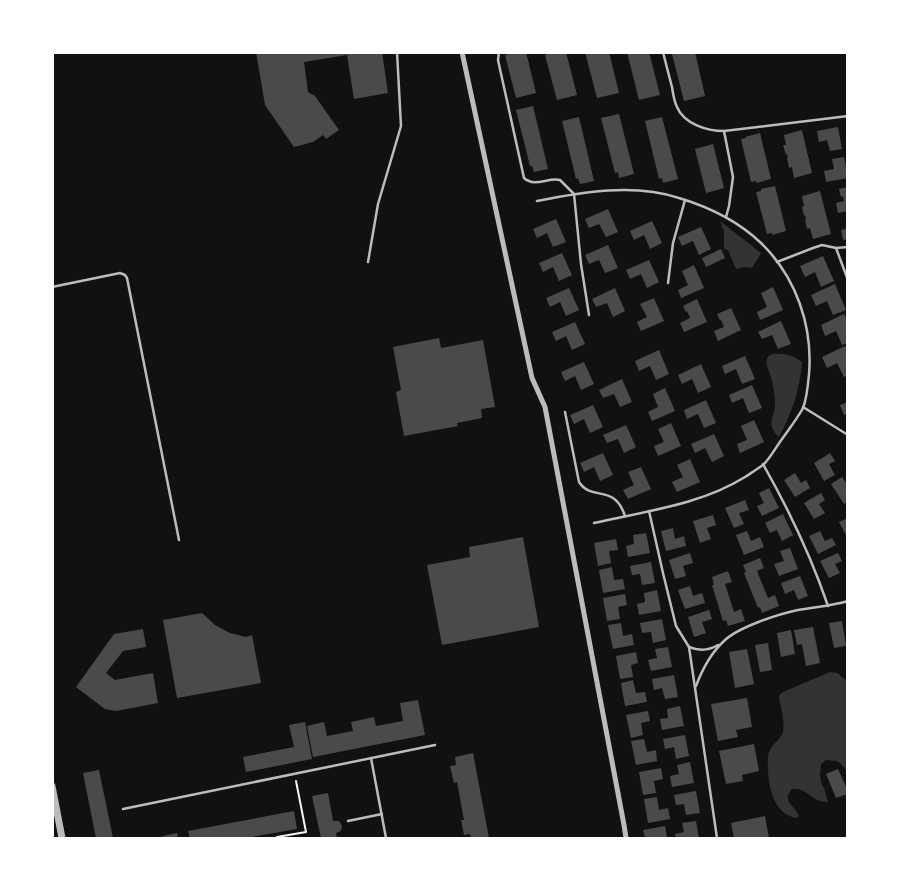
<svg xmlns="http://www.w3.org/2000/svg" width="900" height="891" font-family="'Titillium Web',sans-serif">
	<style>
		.water { fill: #333 }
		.building { fill: #4a4a4a }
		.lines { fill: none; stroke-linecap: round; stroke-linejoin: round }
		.path { stroke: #f5f5f5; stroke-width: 2 }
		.service { stroke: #bcbcbc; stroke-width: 2.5 }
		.minor { stroke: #bcbcbc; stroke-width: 5 }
		.tertiary { stroke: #bcbcbc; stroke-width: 7 }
	</style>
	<rect width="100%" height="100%" fill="#111"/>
	<!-- water -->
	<g class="water">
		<polygon points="720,221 761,253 752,268 744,267 736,269 728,250 724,249 724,231"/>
		<path d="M773,354C784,353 793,355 802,362C800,389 792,413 779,437C764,423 776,417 775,401C774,392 773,382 770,374C769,369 765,364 767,359C768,355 770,355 773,354Z"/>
		<path d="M830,672L837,673L847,681V771L840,763L836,761L826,760L821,764L820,776L821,782L825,791L828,802C812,803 807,787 792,789C781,802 795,805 799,816L796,818C775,814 769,790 768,771C768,765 767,757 769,752C772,744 780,740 783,732C785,722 781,708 779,697L780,694L783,692Z"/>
	</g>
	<!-- building -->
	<g class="building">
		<polygon points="256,52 382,52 388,93 354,99 347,55 304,62 308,92 315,96 339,130 326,139 323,135 313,142 294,147 265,105"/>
		<polygon points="516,52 526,52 536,93 516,98 505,55"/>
		<polygon points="554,52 566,52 577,95 557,100 545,55"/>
		<polygon points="585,52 609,52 619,93 597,98"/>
		<polygon points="627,52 649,52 660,95 639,100"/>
		<polygon points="677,52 695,52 705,96 684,101 672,54"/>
		<polygon points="533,106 548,169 534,172 532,166 530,166 516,110"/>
		<polygon points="619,114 634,174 619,178 618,172 615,173 601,118"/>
		<polygon points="579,117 594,181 580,184 578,178 576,179 562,121"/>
		<polygon points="662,117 678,179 663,183 662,178 659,179 645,121"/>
		<polygon points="838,127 842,149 830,151 827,140 819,142 817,131"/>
		<polygon points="802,130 812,173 794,178 792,167 789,168 787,158 788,158 787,154 786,155 783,145 786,145 784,135"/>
		<polygon points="760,133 771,179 757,183 756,181 751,182 741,139 746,138 745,137"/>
		<polygon points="713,144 724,188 706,193 695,149"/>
		<polygon points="844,157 848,178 826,182 824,171 834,169 832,159"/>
		<polygon points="775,186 786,231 772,235 772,233 767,234 756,192 761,191 761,189"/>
		<polygon points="848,187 848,211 838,213 836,203 844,201 843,196 841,197 839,189"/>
		<polygon points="820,191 831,234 813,239 810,228 807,229 805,219 806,219 805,215 804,216 802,207 804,206 802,196"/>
		<polygon points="608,209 618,232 606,237 599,224 589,228 585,219"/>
		<polygon points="556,219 566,242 553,247 547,233 537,238 533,229"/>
		<polygon points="652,221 662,243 650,249 644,235 634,240 630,231"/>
		<polygon points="701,227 711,249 699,255 693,241 682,246 678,237"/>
		<polygon points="848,228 848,239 843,240 841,230"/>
		<polygon points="608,245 618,268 605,273 599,260 589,264 585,255"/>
		<polygon points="721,249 725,258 706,267 702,258"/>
		<polygon points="562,253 572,275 559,281 553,267 543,272 539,263"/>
		<polygon points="823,256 834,281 821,287 815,272 805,277 800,266"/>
		<polygon points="649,260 659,282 647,288 641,274 630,279 626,270"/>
		<polygon points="694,265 704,288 681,298 678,290 688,285 682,271"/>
		<polygon points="835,284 846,310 833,315 827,301 816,306 811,295"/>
		<polygon points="773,287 783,310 760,320 757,312 767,307 761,293"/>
		<polygon points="569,288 579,310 566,316 560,302 550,307 546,298"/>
		<polygon points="615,288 625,311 613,317 607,303 596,307 592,299"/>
		<polygon points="654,298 664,321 641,331 637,322 647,317 640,304"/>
		<polygon points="697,299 707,322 684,332 680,323 690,318 687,311 686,312 683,306"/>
		<polygon points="731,308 741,330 718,341 714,331 724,327 721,320 720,320 717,314"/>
		<polygon points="844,314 848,322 848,343 842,345 836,331 825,336 821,325"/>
		<polygon points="781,321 791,344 778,349 772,335 762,339 758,332"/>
		<polygon points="575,322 585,344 572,350 566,336 556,341 552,332"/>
		<polygon points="439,338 441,348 483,340 495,407 481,409 482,418 457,423 458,426 404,436 396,392 401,390 393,347"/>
		<polygon points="845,346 848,351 848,375 844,377 837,363 827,368 822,357"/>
		<polygon points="659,350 669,374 656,380 650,366 639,371 635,361"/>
		<polygon points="745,356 755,379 742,384 736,369 725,374 722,366"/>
		<polygon points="584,362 594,384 581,390 575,376 565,381 561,372"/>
		<polygon points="701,364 711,387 698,393 692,379 682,384 678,375"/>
		<polygon points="622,379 632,402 620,407 614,394 603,398 599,390"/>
		<polygon points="752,385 762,408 749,413 743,398 732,403 729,395"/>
		<polygon points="665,388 675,411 652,421 648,412 658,407 653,394"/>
		<polygon points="706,400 716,423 704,428 698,414 687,419 684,410"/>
		<polygon points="848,402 848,413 844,415 840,405"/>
		<polygon points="593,405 603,427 590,433 584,419 574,424 570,415"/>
		<polygon points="754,420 764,442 740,453 737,444 747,440 741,426"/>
		<polygon points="671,423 681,446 658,456 654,446 664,442 658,429"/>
		<polygon points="626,425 636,447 624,453 618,439 607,443 603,435"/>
		<polygon points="714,434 724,456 712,462 705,448 695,453 691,444"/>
		<polygon points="603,453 613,475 600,481 594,467 584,472 580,463"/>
		<polygon points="830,453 835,461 829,464 835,475 824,481 814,463"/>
		<polygon points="690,459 700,482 677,492 672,482 683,477 677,465"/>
		<polygon points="641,467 651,489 628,499 623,490 634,485 628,472"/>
		<polygon points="795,473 801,483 806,480 810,488 795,497 784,480"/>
		<polygon points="842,477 848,486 848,501 844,504 831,484"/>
		<polygon points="769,488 779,508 762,516 757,506 764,503 759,493"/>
		<polygon points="821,493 825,500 819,504 825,513 814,519 804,503"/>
		<polygon points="745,500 749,510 739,513 744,524 734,528 725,508"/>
		<polygon points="783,514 793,535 782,541 777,530 770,533 765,523"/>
		<polygon points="713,515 716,525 707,528 711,539 700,543 693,521"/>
		<polygon points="848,518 848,539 839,522"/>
		<polygon points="673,528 675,539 684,536 686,546 666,551 661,531"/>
		<polygon points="747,531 751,541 760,537 764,547 744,555 736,535"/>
		<polygon points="820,531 825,541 832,538 836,545 818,554 809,536"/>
		<polygon points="646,533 650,553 628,557 626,546 634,544 633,535"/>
		<polygon points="523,537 539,627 442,645 427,565 470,557 469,547"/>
		<polygon points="616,539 618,550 609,551 611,563 598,566 594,543"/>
		<polygon points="790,548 798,569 779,576 774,564 784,561 780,551"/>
		<polygon points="690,553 693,563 683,566 686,576 675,579 669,560"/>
		<polygon points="838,553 842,561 835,564 840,573 829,578 820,561"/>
		<polygon points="760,558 764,568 757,571 768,598 775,595 779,606 762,613 760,607 758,608 744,573 746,572 743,565"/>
		<polygon points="651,562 655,583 642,585 640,574 632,575 630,566"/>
		<polygon points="612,567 614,580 623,579 625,589 603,593 599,570"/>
		<polygon points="728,571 732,582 725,584 734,612 741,609 745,621 728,626 726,620 723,621 712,585 714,585 712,577"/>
		<polygon points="800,576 808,596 798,600 794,590 785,594 781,583"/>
		<polygon points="690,586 693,596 702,593 705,603 685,609 678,590"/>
		<polygon points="657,590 661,611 639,615 637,604 645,602 644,593"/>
		<polygon points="625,594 627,605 618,607 620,619 607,621 603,598"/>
		<polygon points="709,610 712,619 702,622 706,633 694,637 688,617"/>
		<polygon points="202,613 215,625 230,633 246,637 252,635 261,683 177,698 163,620"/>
		<polygon points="662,619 666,640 653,643 651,632 642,633 640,623"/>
		<polygon points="842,621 846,646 834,648 829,623"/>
		<polygon points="621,623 623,636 632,634 634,645 613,649 608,625"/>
		<polygon points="813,627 820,663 806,666 802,644 797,645 794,630"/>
		<polygon points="143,629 146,647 123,651 106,673 115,680 153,673 158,703 116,711 105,709 76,687 114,634"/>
		<polygon points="791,630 795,654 781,657 777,633"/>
		<polygon points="768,643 772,670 760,672 755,645"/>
		<polygon points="668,647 672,667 651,671 648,660 657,658 655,649"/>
		<polygon points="747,649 754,684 735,688 729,652"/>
		<polygon points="636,652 638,663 631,665 633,677 620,679 616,656"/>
		<polygon points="674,675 678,697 665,699 662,688 654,690 652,679"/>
		<polygon points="633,680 636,693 645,692 647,702 625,706 621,683"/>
		<polygon points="747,698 752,727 736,730 738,737 718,741 711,704"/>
		<polygon points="418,700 425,735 313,757 307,726 324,722 327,736 353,731 351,722 374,717 376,726 403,721 400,703"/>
		<polygon points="680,706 684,726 662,730 660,719 668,718 667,709"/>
		<polygon points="648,711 650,721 641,723 643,735 631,738 626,715"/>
		<polygon points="305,722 312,759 246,772 243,757 294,747 289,725"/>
		<polygon points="685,735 689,756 676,759 674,747 665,749 663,739"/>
		<polygon points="644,739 647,752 656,750 657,761 636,765 631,741"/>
		<polygon points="754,744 759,771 742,775 743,781 726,784 719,751"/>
		<polygon points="473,753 489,838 471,838 470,834 464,835 461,820 464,820 457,782 454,783 450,766 456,765 455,757"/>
		<polygon points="690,762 694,783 672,787 670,776 679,774 677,765"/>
		<polygon points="661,768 663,779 654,781 656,793 643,795 639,772"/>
		<polygon points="838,769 848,791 848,794 836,798 826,774"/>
		<polygon points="99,770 113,838 96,838 83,773"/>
		<polygon points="696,791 700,813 686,815 684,804 676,805 674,795"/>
		<polygon points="328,793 333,821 339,821 342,826 341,831 336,833 337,838 321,838 312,796"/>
		<polygon points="657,797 659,810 668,808 670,819 648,823 644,799"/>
		<polygon points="294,811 297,829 246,838 190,838 188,831"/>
		<polygon points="765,816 769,838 734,838 731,823"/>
		<polygon points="696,821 699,838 676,838 675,834 684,832 682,823"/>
		<polygon points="665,826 667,837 657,838 645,838 643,830"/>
		<polygon points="177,833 178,838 155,838"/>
	</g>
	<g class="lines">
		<!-- path -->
		<polyline class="path" points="276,838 277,837 306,832 296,781"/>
		<!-- service -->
		<g class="service">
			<path d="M499,52L498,60L524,178C536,188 547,177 560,180L574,194L581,264L589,315"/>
			<path d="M663,52C666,64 669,76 672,87C673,94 674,101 677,107C684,124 707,131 724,131L848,116"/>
			<polyline points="724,131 733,177 729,206 726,217"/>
			<path d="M537,201C582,192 634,183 679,198C709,207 738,221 761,243C796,277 813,326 809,374C808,385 807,398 803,408C797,419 789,429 782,439C776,447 771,457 764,464C758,469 751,473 745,477C700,505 646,511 594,523"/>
			<polyline points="836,248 848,280"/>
			<polyline points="368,262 378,204 401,126 397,52"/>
			<polyline points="777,262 813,248 822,245 836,248 848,247"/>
			<polyline points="668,283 673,243 685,200"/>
			<polyline points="52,287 120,273 125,275 127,278 179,540"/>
			<polyline points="803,407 848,435"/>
			<path d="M565,412L579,482C592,502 614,483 625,516"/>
			<path d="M763,464C789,510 811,556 828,606"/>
			<polyline points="649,511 663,573 676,626 689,647 717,838"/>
			<path d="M689,647C699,651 708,651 718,645"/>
			<path d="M696,686C702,670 711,653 724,641C738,627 779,614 798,610C815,607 831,606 848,601"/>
			<polyline points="371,758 386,838"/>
			<polyline points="123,809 435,745"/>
			<polyline points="348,821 382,814"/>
		</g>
		<!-- minor -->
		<polyline class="minor" points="462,52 532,378 545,407 624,825 626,838"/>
		<!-- tertiary -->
		<polyline class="tertiary" points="52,786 62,838"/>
	</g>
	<!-- border -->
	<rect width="900" height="891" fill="none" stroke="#ffffff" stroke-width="108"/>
</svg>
